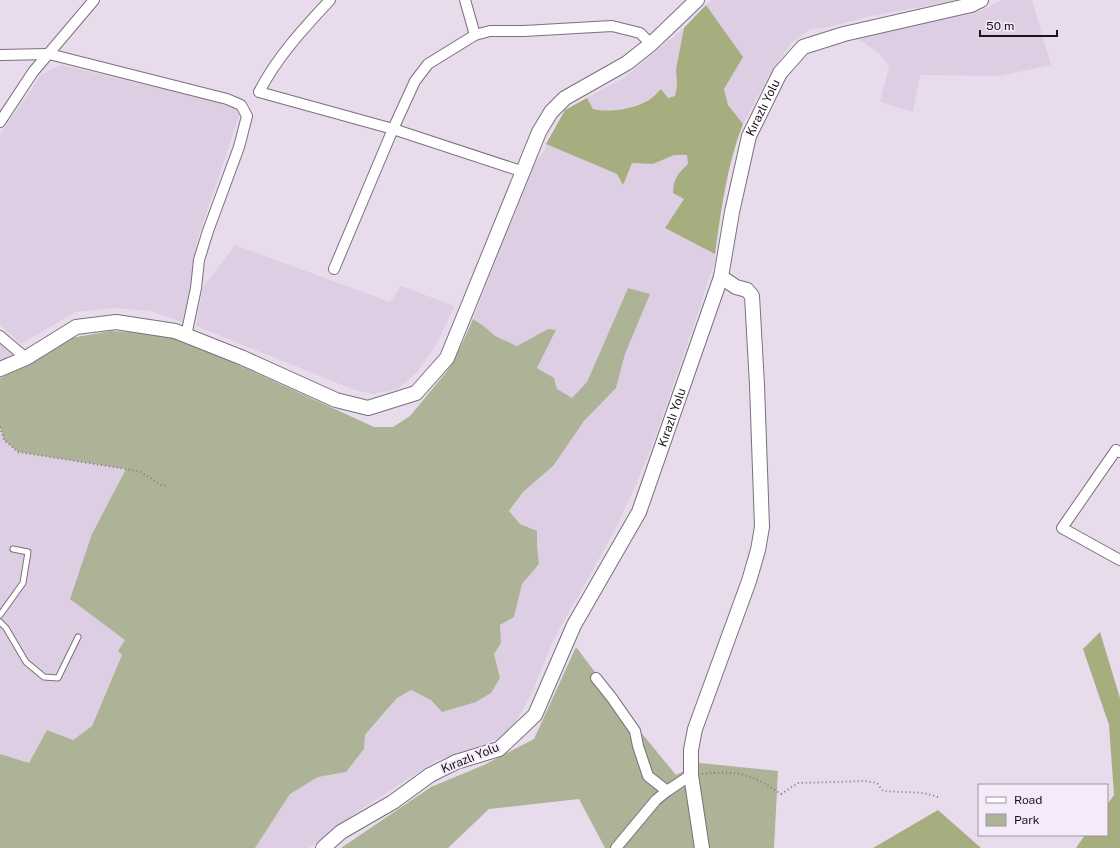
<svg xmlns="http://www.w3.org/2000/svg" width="1120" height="848" font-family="'Public Sans',sans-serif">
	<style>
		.built { fill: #decee3 }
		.green { fill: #adb396 }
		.forest { fill: #a6ae80 }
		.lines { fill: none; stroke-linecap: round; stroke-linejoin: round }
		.lane-casing { stroke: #7a707d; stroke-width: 7 }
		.street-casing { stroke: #7a707d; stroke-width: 12 }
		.secondary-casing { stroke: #7a707d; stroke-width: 16 }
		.path { stroke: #817984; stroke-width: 2; stroke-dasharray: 1 3; stroke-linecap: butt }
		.lane { stroke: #fff; stroke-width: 5 }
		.street { stroke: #fff; stroke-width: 10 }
		.secondary { stroke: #fff; stroke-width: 14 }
		.labels { text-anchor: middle; stroke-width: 4; stroke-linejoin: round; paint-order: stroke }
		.street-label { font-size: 12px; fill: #181419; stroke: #f5eaf9 }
	</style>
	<rect width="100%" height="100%" fill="#e8dcec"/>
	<!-- built -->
	<g class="built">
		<polygon points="712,0 959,0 870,16 829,27 811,29 792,42 769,76 743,124 728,105 724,89 742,57 706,5"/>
		<polygon points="1001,0 1032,0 1051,65 999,76 920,75 913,112 880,102 889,67 879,53 854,36 981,11"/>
		<polygon points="684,28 676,69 677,86 675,96 668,98 661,89 648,100 627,108 603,111 593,109 587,98 625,77"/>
		<polygon points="61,65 237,106 240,113 197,241 190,296 184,323 151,311 114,308 75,312 21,344 0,325 0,134 42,74"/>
		<polygon points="546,144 617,174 632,163 653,164 674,155 687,155 688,164 679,172 684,199 665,228 715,254 714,265 708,279 702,301 656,435 638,480 614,532 553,641 531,695 515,723 498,738 483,746 437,760 353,815 309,848 255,848 290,794 318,777 346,772 364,749 365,735 381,718 397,698 411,690 431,700 500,678 494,654 500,643 500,625 514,617 522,584 539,563 537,546 537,531 519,524 509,512 523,492 553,466 584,421 616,388 625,354 650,294 628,288 587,382 572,399 557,389 554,378 537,368 556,331 548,329 517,346 494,336 485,327 473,319 533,166 545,150"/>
		<polygon points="235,245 390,302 401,286 455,306 436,345 418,371 398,389 373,394 352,389 196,326 203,287"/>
		<polygon points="0,336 26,358 0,369"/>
		<polygon points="0,427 4,440 18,452 126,469 92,534 125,640 122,655 92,726 73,740 47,730 29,763 0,754"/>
	</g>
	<!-- green -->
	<g class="green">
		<polygon points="628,288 650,294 625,354 616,388 584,421 553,466 523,492 509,511 520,524 537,531 537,546 539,564 522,584 514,617 500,625 501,643 494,654 500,678 491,693 476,702 442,712 431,700 411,690 397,698 365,735 364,749 346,772 318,777 290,794 255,848 0,848 0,754 29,763 47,730 73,740 92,726 122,655 118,651 125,640 70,599 92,534 126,469 18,452 4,440 0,427 0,378 47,354 71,338 111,331 168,334 193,344 374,427 393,427 410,416 448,370 462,344 473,319 485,327 495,336 517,346 548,329 556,330 537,368 554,378 557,389 572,398 587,382"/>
		<polygon points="576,647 639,730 676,775 700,763 778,771 774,848 605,848 579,799 489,809 448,848 341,848 431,787 484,765 534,739"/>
	</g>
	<!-- forest -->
	<g class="forest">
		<path d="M706,5L743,57L724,89L728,105L743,124C727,164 721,211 715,254L665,228L684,199L673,193C673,179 678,173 688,164L687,155H674L653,164L632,163L623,185L617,174L546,144L565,110L587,98L593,109C610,113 633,109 649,100C653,97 657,93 661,89L668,98L675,96L677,86L676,69L684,28Z"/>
		<polygon points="1100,632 1120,698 1120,848 1076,848 1085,835 1107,835 1107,805 1114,795 1109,725 1083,649"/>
		<polygon points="938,810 981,848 873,848"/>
	</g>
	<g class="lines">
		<defs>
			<g id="lane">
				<polyline points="0,615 23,583 28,552 13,549"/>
				<polyline points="0,622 6,628 26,662 44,677 58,678 78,637"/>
			</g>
			<g id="street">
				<path d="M330,0C303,29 277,57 259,92L393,129L524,172"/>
				<polyline points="465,0 475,35"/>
				<polyline points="0,55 49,54 227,99 241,105 247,116 239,147 208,231 199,260 196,288 186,336"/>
				<polyline points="0,122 33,72 94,0"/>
				<polyline points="334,269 393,129 415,81 428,64 475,35 490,31 524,31 612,26 640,33 651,44"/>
				<polyline points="0,336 26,358"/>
				<polyline points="1120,452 1116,450 1062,528 1120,560"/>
				<polyline points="596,678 612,698 635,731 638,746 648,776 667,791"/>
				<polyline points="616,848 656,800 667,791 691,775"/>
			</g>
			<g id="secondary">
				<polyline points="0,369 26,358 76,327 116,322 175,331 243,358 336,400 368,408 416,393 447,358 539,132 551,112 565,98 627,63 651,44 697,0"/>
				<path id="s1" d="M323,848L341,832L393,802L430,775L456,762L499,749L535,715L574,625L639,512L721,277L732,212L749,136L780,73L803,47L844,34L971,5L981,0"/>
				<polyline points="702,848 691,775 691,750 695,729 749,581 758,550 762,527 757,385 752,296 747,290 736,287 721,277"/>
			</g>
		</defs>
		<!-- lane casing -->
		<use href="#lane" class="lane-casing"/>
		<!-- street casing -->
		<use href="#street" class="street-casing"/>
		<!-- secondary casing -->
		<use href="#secondary" class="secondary-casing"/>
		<!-- path -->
		<g class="path">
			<polyline points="0,427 4,440 18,452 126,469 141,472 161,485 168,486"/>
			<path d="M702,774C737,770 752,774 781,794L798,783L865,781L877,783L883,791L924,793L938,797"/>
		</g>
		<!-- lane -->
		<use href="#lane" class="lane"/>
		<!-- street -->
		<use href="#street" class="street"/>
		<!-- secondary -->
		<use href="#secondary" class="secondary"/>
	</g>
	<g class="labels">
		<!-- street labels -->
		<g class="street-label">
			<text dy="4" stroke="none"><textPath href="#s1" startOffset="906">Kırazlı Yolu</textPath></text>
			<text dy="4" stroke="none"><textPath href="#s1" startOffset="582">Kırazlı Yolu</textPath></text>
			<text transform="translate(470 758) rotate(-22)" y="4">Kırazlı Yolu</text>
		</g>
	</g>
	<!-- legend -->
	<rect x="978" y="784" width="130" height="52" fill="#f5eaf9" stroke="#9d949f"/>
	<rect x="986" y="797" width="20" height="6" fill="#ffffff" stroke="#9d949f"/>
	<text x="1014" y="804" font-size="12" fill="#181419">Road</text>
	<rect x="986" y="814" width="20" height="12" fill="#adb396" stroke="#9d949f"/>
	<text x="1014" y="824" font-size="12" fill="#181419">Park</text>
	<!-- scale -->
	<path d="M980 30v6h77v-6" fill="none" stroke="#181419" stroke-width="2"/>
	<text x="986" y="30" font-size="12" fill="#181419" stroke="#f5eaf9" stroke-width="3" paint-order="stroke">50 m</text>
</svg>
